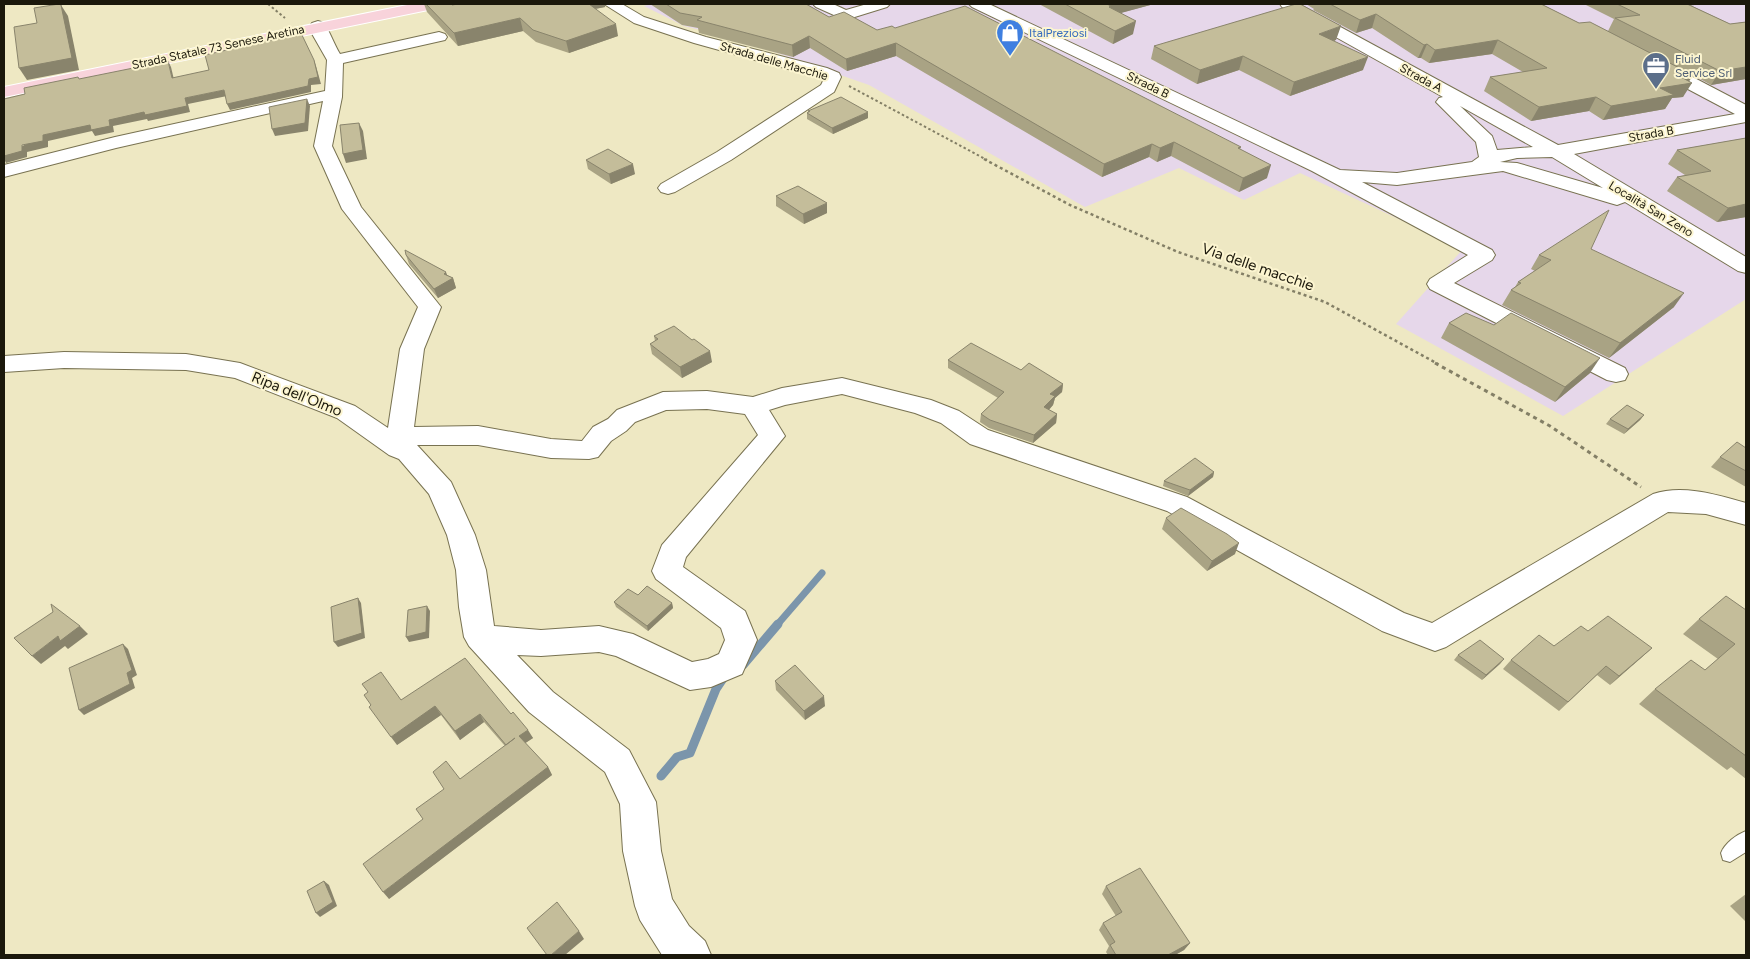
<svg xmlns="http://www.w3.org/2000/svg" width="1750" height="959" font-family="Figtree,sans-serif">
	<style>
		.industrial { fill: #e6d7ea }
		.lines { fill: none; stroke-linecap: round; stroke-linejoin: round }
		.stream-far1 { stroke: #7b95ab; stroke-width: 7 }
		.stream { stroke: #7b95ab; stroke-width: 9 }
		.lane-casing { stroke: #787251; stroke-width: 2 }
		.street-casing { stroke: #787251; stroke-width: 2 }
		.primary-casing { stroke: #fff; stroke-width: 2 }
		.path-far2 { stroke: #837f66; stroke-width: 2; stroke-dasharray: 2.5 2.5; stroke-linecap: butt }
		.path-far1 { stroke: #837f66; stroke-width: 2.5; stroke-dasharray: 3 3; stroke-linecap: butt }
		.path { stroke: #837f66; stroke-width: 3; stroke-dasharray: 4 4; stroke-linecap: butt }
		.lane { fill: #fff; fill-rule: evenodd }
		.street { fill: #fff; fill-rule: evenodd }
		.primary { fill: #f8d3db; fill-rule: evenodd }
		.wall { fill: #a9a384 }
		.shaded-wall { fill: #89846c }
		.building { fill: #c4bd9a; stroke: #89846c }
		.labels { text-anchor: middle; stroke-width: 4; stroke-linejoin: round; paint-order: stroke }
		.far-shop-label { font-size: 12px; fill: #366cbe; stroke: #fcf5d0; text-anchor: start }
		.far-street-label { font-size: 12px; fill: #1b180b; stroke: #fcf5d0 }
		.far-service-label { font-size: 12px; fill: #4e5e75; stroke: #fcf5d0; text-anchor: start }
		.street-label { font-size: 15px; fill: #1b180b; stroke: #fcf5d0 }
	</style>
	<rect width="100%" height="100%" fill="#eee8c3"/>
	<!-- industrial -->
	<polygon class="industrial" points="652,4 1746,4 1746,299 1563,416 1396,324 1463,249 1300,173 1244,200 1179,168 1085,207 869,85 737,39 684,26 644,6"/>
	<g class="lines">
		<!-- stream-far1 -->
		<polyline class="stream-far1" points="777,625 822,573"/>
		<!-- stream -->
		<g class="stream">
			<polyline points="743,665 778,624"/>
			<polyline points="661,776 677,757 690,753 716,689 724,677"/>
		</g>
		<defs>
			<path id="lane" d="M1746,831V852L1730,862L1723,860L1721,853C1725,843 1736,835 1746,831Z"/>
			<g id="street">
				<polygon points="604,4 622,4 644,17 706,37 827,68 839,73 841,77 834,92 731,160 675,192 668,194 661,192 658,188 661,184 717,152 821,85 824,79 694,43 634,23"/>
				<polygon points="813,4 833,4 846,10 867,4 890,4 887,7 845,20 816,7"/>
				<path d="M969,4H989L1340,170L1397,173L1472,162L1479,157L1476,142L1436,102L1439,98L1443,97L1282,7L1280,4H1298L1558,145L1735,114L1652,70L1650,66L1652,62H1664L1746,105V122L1574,154L1746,257V273L1738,271L1625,202L1617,205L1610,203L1503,171L1397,185L1362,182L1492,250L1495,255L1492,260L1454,283L1625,368L1628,374L1625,380L1616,382L1607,380L1430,289L1427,284L1430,279L1468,255L1312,171L972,7ZM1460,106L1533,147L1497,150L1492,136ZM1552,157L1603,188L1517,163L1500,162L1517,158Z"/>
				<path d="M318,21L324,23C330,32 334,44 340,54L439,32L445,34L447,37L445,40L343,63L342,97L332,146L361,207L441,307L424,349L414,427L478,426L551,439L582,441L593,427L608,419L617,410L663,392L707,391L753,397L782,388L842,378L931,400L959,411L988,430L1187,497L1404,613L1432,623L1653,494C1683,484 1717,495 1746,503V525L1706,514L1668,512L1446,647L1435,651L1382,631L1167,511L970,444L941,423L915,413L842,394L785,405L769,410L785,436L686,557L683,567L745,611L757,640L742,674L711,687L690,690L616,656L599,652L541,656L517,655L553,692L629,750L656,802L661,851L672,899L689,926L705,941L711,955H662L640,920L635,906L623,851L620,804L605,772L529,712L469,646L464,637L459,607L456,570L447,535L429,494L399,459L389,455L337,418L235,378L186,370L64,368L4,372V356L64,352L186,354L240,363L355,406L388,428L400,349L418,307L342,209L314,146L323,101L116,148L4,177V165L115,137L325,91L327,60L311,32L310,26L312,23ZM707,409L745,414L758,435L662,545L652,571L656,579L721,628L725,640L719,654L708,659L692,662L633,634L599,626L541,630L494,626L486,570L475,535L451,482L417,445H478L551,458L589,459L598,457L611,441L626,431L635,422L666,410Z"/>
			</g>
			<polygon id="primary" points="412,4 441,4 438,7 433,9 4,97 4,87"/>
		</defs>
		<!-- lane casing -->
		<use href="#lane" class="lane-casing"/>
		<!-- street casing -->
		<use href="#street" class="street-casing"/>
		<!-- primary casing -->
		<use href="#primary" class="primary-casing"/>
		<!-- path-far2 -->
		<g class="path-far2">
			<polyline points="268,4 285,18"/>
			<polyline points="849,86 987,160"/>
		</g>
		<!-- path-far1 -->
		<polyline class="path-far1" points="984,159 1070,205 1178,252 1325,302 1438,364"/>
		<!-- path -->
		<polyline class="path" points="1435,363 1550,426 1641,487"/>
		<!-- lane -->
		<use href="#lane" class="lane"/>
		<!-- street -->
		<use href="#street" class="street"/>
		<!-- primary -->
		<use href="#primary" class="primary"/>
	</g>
	<!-- wall -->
	<g class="wall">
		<polygon points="424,4 605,7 595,9 618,36 569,53 536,42 523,31 458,46 427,12"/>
		<polygon points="650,4 806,4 829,17 877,30 895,28 1241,147 1240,149 1267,178 1239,192 1171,156 1157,162 1149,157 1102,177 896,56 847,71 810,48 793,57 699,33 698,28 682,25"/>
		<polygon points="1039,4 1154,4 1120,13 1133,34 1113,44"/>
		<polygon points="1306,4 1541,4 1579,23 1608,31 1614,19 1584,4 1702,4 1690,5 1730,24 1746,22 1746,79 1711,85 1693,75 1689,81 1683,97 1672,98 1665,109 1603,120 1589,111 1531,121 1484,91 1490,77 1523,72 1492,54 1429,63 1421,58 1418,58 1372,28 1356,33 1313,10 1314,9"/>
		<polygon points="1333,40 1363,70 1290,96 1239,70 1197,84 1151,59 1154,46 1336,40"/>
		<polygon points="808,111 868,118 833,134 807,119 807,113 808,112"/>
		<polygon points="1746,138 1746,217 1717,222 1667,191 1677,177 1685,175 1668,164 1677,150"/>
		<polygon points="586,160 635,174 611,184 588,169"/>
		<polygon points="776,196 827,213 804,224 776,206"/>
		<polygon points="1591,249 1674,307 1609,358 1502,305 1511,290 1515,287 1518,282 1535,271 1531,269 1539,255"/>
		<polygon points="406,255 453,278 456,288 438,298 409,264"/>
		<polygon points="1449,323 1494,325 1590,373 1555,402 1441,338"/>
		<polygon points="654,336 712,362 682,378 652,354 650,344 655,341"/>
		<polygon points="948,360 1021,370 1063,384 1062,392 1055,398 1053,405 1049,410 1057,414 1056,423 1033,443 989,428 980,422 981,414 998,398 948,368"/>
		<polygon points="1644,415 1640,420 1624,434 1606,424 1610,419"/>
		<polygon points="1746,448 1746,487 1711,467 1720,457"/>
		<polygon points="1214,472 1213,477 1188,496 1163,486 1164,481"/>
		<polygon points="1166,518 1235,554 1207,571 1162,529"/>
		<polygon points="638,595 672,603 673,608 648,631 616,607 614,602"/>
		<polygon points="1746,610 1746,779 1731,767 1727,770 1639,704 1655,689 1705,670 1718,659 1683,634 1699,619"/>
		<polygon points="1588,631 1652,648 1642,657 1610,685 1597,675 1559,711 1503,669 1511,660 1554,646"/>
		<polygon points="1458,655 1504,659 1482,680 1454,660"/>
		<polygon points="775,681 825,706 805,720 776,690"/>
		<polygon points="401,700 511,714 533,738 525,743 548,767 552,775 389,899 423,819 505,746 484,722 460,740 441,715 397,745"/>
		<polygon points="1106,886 1190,943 1184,950 1175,955 1108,955 1106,952 1109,946 1099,930 1103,923 1116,916 1102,894"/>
		<polygon points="1746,894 1746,922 1730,906"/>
	</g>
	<!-- shaded-wall -->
	<g class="shaded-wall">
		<polygon points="583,4 605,4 605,7 584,11"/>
		<polygon points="1107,4 1154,4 1110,16"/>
		<polygon points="1667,4 1702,4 1664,9"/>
		<polygon points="61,5 68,16 79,70 27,80 19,68"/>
		<polygon points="1376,14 1372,28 1356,33 1360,20"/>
		<polygon points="520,18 523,31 458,46 454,33"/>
		<polygon points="1136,21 1133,34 1113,44 1115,31"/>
		<polygon points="616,24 618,36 569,53 566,41"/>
		<polygon points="1341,26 1336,40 1314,47 1319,34"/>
		<polygon points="809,36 810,48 793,57 792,45"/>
		<polygon points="1498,40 1492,54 1429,63 1435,50"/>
		<polygon points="896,43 896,56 847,71 846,59"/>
		<polygon points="1427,44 1421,58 1418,58 1424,45"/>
		<polygon points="1243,56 1239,70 1197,84 1200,70"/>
		<polygon points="1368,57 1363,70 1290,96 1294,82"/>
		<polygon points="314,60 316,66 321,84 311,85 311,92 230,110 227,104 309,79"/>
		<polygon points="168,61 171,67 175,84 172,78"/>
		<polygon points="1746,67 1746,79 1711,85 1720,71"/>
		<polygon points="1693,75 1688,83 1692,83 1683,97 1672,98 1665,109 1603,120 1611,106 1660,88 1681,77"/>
		<polygon points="224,90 227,96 188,104 190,112 148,121 147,119 113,126 114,132 95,136 92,131 48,141 48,147 27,152 27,157 6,163 4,159 4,156 43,135 185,98"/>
		<polygon points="1596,97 1589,111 1531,121 1539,107"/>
		<polygon points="307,99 310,106 308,131 275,136 272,129"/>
		<polygon points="868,112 868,118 833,134 832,128"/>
		<polygon points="359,123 363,131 367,159 346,163 343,154"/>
		<polygon points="1174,142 1171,156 1157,162 1160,148"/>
		<polygon points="1152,144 1149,157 1102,177 1104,164"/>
		<polygon points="633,164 635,174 611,184 609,174"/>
		<polygon points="1271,165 1267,178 1239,192 1243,178"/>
		<polygon points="827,203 827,213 804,224 803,214"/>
		<polygon points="1746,204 1746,217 1717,222 1728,208"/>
		<polygon points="446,272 449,280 453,278 456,288 438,298 434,289 444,274"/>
		<polygon points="1684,293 1674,307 1609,358 1620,343"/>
		<polygon points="710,351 712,362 682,378 680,367"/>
		<polygon points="1600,358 1590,373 1555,402 1565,387"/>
		<polygon points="1063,384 1062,392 1055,398 1053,405 1043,416 1044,407 1050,394"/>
		<polygon points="1057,414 1056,423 1033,443 1034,435"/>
		<polygon points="1644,415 1640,420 1624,434 1628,429"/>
		<polygon points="1214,472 1213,477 1188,496 1190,490"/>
		<polygon points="1239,543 1235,554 1207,571 1212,561"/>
		<polygon points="358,598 361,603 365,638 338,647 334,642"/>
		<polygon points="672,603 673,608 648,631 647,626"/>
		<polygon points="427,606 430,611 429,638 409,642 406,637"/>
		<polygon points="80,626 88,634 68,649 65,646 41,664 32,656 58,636"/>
		<polygon points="123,644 128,649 137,675 132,678 135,688 84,715 79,710 127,673"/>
		<polygon points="1652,648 1642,657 1610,685 1619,676"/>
		<polygon points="1504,659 1500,664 1482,680 1486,675"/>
		<polygon points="824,696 825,706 805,720 804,711"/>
		<polygon points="435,706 441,715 397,745 391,737"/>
		<polygon points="480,714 484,722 460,740 455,731"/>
		<polygon points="528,730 533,738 524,744 519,736"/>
		<polygon points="548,767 552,775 389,899 383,892"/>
		<polygon points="324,881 329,885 337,906 320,917 316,913"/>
		<polygon points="579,931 584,939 565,955 551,955"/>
		<polygon points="1190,943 1184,950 1175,955 1168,955"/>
	</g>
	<!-- building -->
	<g class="building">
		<polygon points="59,4 61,5 72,58 19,68 14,27 37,23 34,8"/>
		<polygon points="426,4 452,4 452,5 458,4 589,4 616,24 566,41 533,30 520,18 454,33"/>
		<polygon points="666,4 806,4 829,17 844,12 877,30 892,26 895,28 965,6 1241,147 1238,148 1271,165 1243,178 1174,142 1160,148 1152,144 1104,164 896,43 846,59 809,36 792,45 697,20 702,17 680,13"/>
		<polygon points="1065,4 1108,4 1107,4 1111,6 1109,7 1136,21 1115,31"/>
		<polygon points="1296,4 1300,4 1341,26 1319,34 1368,57 1294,82 1243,56 1200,70 1154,46"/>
		<polygon points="1330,4 1541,4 1579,23 1590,22 1693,75 1681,77 1692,83 1660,88 1674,95 1611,106 1596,97 1539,107 1490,77 1547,68 1498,40 1435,50 1427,44 1424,45 1376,14 1360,20"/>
		<polygon points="1617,4 1687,4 1730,24 1746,22 1746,67 1720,71 1615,18 1640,15"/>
		<polygon points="301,33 314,60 318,77 309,79 308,86 227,104 224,90 185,98 187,106 145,115 144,112 109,120 110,126 91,130 90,125 43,135 43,141 22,145 22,151 4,156 4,99 25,94 24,88 78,77 79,79 168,61 172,78 209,70 205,55"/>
		<polygon points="841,97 868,112 832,128 807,113 810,111 808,111"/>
		<polygon points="307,99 305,123 272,129 269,107"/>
		<polygon points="359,123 363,150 343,154 340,125"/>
		<polygon points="1746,138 1746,204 1728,208 1677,177 1711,171 1677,150"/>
		<polygon points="608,149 633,164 609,174 586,160"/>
		<polygon points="798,186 827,203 803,214 776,196"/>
		<polygon points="1609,210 1591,249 1684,293 1620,343 1511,290 1521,283 1518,282 1551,260 1539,255"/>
		<polygon points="405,250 446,272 444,274 453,278 434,289 406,255"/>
		<polygon points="1466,313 1494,325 1511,313 1600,358 1565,387 1449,323"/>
		<polygon points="674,326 692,340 694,339 710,351 680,367 650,344 658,339 654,336"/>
		<polygon points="971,343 1021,370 1029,363 1063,384 1050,394 1055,396 1044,407 1057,414 1034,435 990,420 981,414 1004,392 948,360"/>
		<polygon points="1627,405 1644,415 1628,429 1610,419"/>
		<polygon points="1737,442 1746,448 1746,471 1720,457"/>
		<polygon points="1195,458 1214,472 1190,490 1164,481"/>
		<polygon points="1181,508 1227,534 1239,543 1212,561 1166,518"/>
		<polygon points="647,586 672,603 647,626 614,602 628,589 638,595"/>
		<polygon points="1726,596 1746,610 1746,756 1655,689 1691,660 1705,670 1735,644 1699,619"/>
		<polygon points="358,598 362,633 334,642 331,607"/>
		<polygon points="51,604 80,626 60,641 58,636 32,656 14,638 53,612"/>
		<polygon points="427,606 426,632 406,637 408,610"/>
		<polygon points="1608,616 1652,648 1619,676 1606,666 1568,702 1511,660 1539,635 1554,646 1581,626 1588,631"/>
		<polygon points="1480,640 1504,659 1486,675 1458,655"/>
		<polygon points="123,644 132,670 127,673 130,684 79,710 69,668"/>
		<polygon points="465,658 511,714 513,712 528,730 519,736 548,767 383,892 363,864 423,819 416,809 444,789 433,772 446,761 460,779 515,738 506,745 480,714 455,731 435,706 391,737 369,707 371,705 364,695 368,692 362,684 381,672 401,700"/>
		<polygon points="795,665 824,696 804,711 775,681"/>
		<polygon points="1140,868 1190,943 1168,955 1116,955 1110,945 1115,942 1103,923 1122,912 1106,886"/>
		<polygon points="324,881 333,902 316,913 307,891"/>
		<polygon points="557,902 579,931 551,955 547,955 527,928"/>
	</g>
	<!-- icons -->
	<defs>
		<symbol id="shop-pin" viewBox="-11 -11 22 30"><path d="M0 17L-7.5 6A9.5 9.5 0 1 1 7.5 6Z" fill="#3f7fe0" stroke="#fcf5d0"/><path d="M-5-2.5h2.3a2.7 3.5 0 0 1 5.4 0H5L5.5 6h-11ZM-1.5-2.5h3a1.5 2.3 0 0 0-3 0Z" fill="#fff"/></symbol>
		<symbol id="office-pin" viewBox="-11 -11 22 30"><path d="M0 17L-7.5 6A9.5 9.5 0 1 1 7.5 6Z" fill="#5c6f8a" stroke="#fcf5d0"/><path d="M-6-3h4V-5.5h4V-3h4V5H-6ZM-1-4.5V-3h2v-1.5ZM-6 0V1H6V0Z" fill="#fff"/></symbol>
	</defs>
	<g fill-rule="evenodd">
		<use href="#shop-pin" x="994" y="17" width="32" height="43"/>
		<use href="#office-pin" x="1640" y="50" width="32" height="43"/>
	</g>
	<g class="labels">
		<!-- far-shop labels -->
		<g class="far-shop-label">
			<text x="1029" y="37">ItalPreziosi</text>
		</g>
		<!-- far-street labels -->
		<g class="far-street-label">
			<text transform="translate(218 47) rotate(-12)" y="4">Strada Statale 73 Senese Aretina</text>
			<text transform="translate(774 61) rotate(16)" y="4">Strada delle Macchie</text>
			<text transform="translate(1421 78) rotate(29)" y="4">Strada A</text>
			<text transform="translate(1148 85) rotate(26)" y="4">Strada B</text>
			<text transform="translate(1651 134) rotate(-10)" y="4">Strada B</text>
			<text transform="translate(1651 209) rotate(31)" y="4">Località San Zeno</text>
		</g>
		<!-- far-service labels -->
		<g class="far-service-label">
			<text x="1675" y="63">Fluid<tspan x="1675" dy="14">Service Srl</tspan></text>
		</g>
		<!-- street labels -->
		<g class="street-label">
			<text transform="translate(1258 267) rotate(19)" y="5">Via delle macchie</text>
			<text transform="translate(297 394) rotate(22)" y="5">Ripa dell'Olmo</text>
		</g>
	</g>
	<!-- border -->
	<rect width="1750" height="959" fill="none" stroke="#1b180b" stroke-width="10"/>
</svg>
